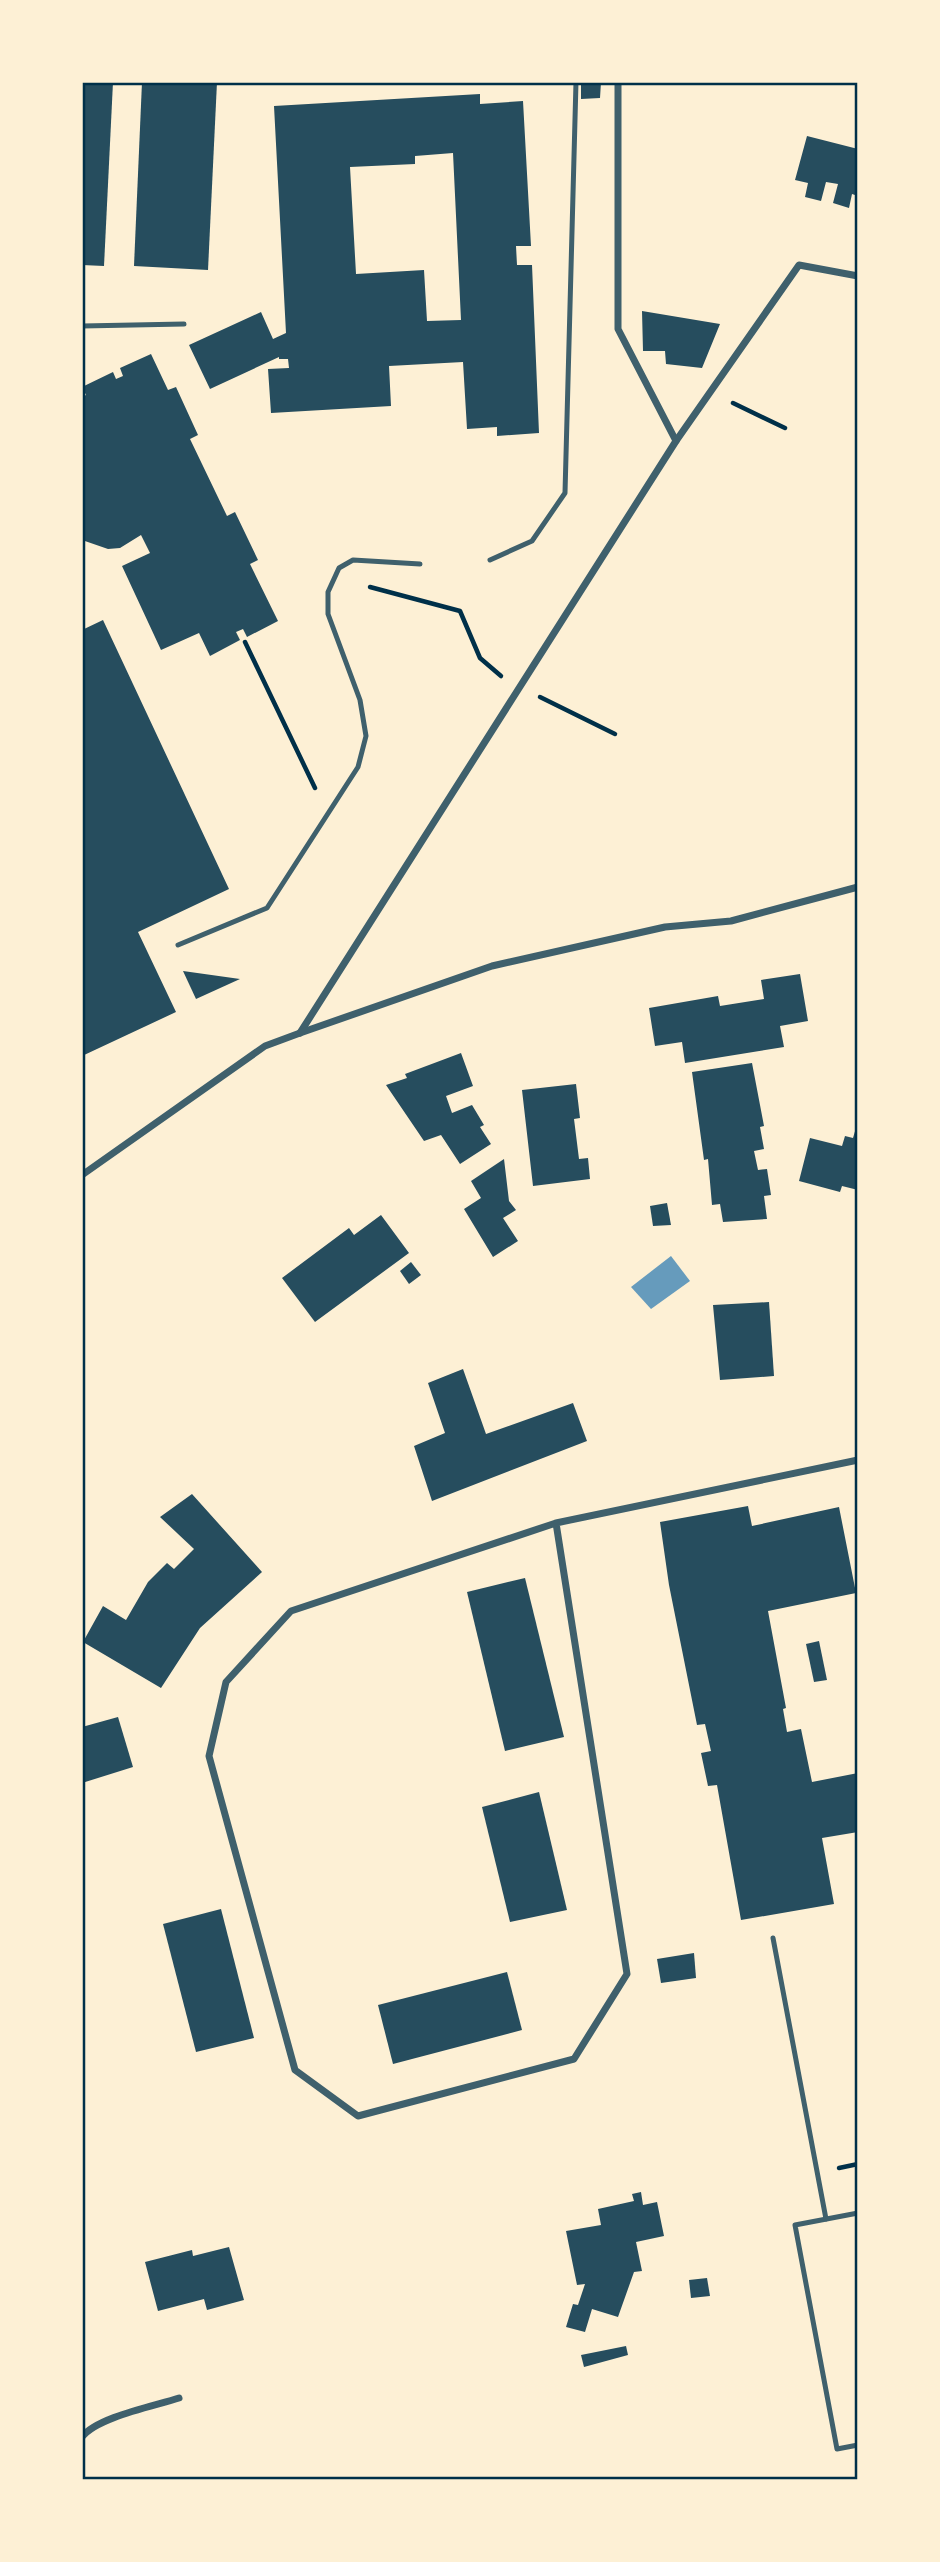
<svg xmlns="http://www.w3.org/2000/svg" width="940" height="2562" font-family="Figtree,sans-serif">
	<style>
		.water { fill: #669bbc }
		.building { fill: #264d5e; fill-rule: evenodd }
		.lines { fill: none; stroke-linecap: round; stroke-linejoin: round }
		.path { stroke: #003049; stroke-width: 4.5 }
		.service { stroke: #3f606c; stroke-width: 5 }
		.minor { stroke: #3f606c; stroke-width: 7 }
		.neatline { fill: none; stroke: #003049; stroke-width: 2.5 }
	</style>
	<rect width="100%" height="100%" fill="#fdf0d5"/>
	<!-- water -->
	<polygon class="water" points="671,1256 690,1281 651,1309 631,1287"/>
	<!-- building -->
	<g class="building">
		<polygon points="82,82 113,82 104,266 82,265"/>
		<polygon points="142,82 217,82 208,270 134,266"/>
		<polygon points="581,82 601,82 600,98 581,99"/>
		<path d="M480,94V104L523,101L531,246H516L517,265H532L539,433L497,436V427L467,429L463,362L389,366L391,406L271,413L268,369L289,368L288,359H279V357L210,389L189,345L261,312L273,339L286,333L274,106ZM453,153L461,320L427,321L424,270L356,274L350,167L415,164V156Z"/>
		<polygon points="807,136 858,149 858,196 852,194 849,208 833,203 838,184 826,182 821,201 805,197 808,183 795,180"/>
		<polygon points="642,311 720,324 702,368 666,364 665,351 643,351"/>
		<polygon points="151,354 168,390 176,387 198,435 190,439 227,516 235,512 258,560 250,564 278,621 247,637 243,629 236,632 240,640 210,656 199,633 161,650 122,566 150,553 141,535 120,548 108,549 82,540 82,397 86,395 82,387 113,372 116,379 123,376 120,368"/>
		<polygon points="103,620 229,889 138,932 176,1012 82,1056 82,630"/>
		<polygon points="183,971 240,979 196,999"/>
		<polygon points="800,974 808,1021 780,1026 784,1047 685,1063 682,1042 655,1046 649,1008 718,996 720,1006 764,999 761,980"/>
		<polygon points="461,1053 473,1086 446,1096 452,1113 472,1105 484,1125 480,1127 491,1144 460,1164 441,1135 424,1141 386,1085 407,1078 405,1074"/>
		<polygon points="752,1063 764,1126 760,1127 764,1149 754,1151 758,1170 767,1169 771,1195 764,1196 767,1219 723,1222 720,1204 712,1205 708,1159 704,1160 692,1072"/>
		<polygon points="576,1084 580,1118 574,1119 579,1159 588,1158 590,1179 533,1186 522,1090"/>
		<polygon points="858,1121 858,1190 842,1186 840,1192 799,1181 810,1138 842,1146 845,1136 853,1138"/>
		<polygon points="504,1159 509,1201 516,1210 503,1218 518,1241 493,1257 464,1209 481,1198 471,1181"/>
		<polygon points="667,1203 671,1225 653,1226 650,1206"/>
		<polygon points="381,1215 409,1253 315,1322 282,1278 349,1228 354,1235"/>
		<polygon points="411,1262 421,1275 409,1284 400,1271"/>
		<polygon points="769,1302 774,1376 720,1380 713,1305"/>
		<polygon points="463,1369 486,1434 573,1403 587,1441 432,1501 414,1446 445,1433 428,1383"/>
		<polygon points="192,1494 262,1572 200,1628 161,1688 83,1642 103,1606 126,1620 148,1582 167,1563 174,1569 194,1549 160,1517"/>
		<polygon points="748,1506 752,1526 839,1507 856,1593 768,1611 786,1708 783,1709 787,1732 801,1729 812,1782 858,1773 858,1832 822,1838 834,1904 741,1920 717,1785 708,1786 701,1753 711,1751 705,1724 697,1725 669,1585 660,1522"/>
		<polygon points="525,1578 564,1737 505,1751 467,1592"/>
		<polygon points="819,1641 827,1680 814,1682 806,1644"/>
		<polygon points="118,1717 133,1767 82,1783 82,1727"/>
		<polygon points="539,1792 567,1910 510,1922 482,1807"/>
		<polygon points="221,1909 254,2038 196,2052 163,1924"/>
		<polygon points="694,1953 696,1978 661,1983 657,1959"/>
		<polygon points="507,1972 522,2030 393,2064 378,2005"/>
		<polygon points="641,2192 643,2205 657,2202 664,2236 636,2242 642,2271 634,2272 618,2317 592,2309 585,2332 566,2327 573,2304 578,2305 585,2284 577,2285 566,2231 601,2225 598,2209 634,2201 632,2194"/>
		<polygon points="229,2247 244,2300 207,2310 204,2299 158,2311 145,2262 192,2250 193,2256"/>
		<polygon points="707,2278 710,2296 691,2298 689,2280"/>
		<polygon points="626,2346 628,2355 584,2367 581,2355"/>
	</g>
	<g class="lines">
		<!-- path -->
		<g class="path">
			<polyline points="733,403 785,428"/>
			<polyline points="370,587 460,611 480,658 501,676"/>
			<polyline points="245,642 315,788"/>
			<polyline points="540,697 615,734"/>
			<polyline points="839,2168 858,2164"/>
		</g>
		<!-- service -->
		<g class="service">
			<polyline points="82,326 184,324"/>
			<polyline points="490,560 532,541 565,493 576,82"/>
			<polyline points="178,945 267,908 358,767 366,736 360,700 328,614 328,592 339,568 353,560 420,564"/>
			<polyline points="773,1938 826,2219"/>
			<polyline points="858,2213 795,2225 837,2449 858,2445"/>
		</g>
		<!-- minor -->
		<g class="minor">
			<polyline points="618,82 618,329 676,441"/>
			<polyline points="300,1033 676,441 799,265 858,276"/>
			<polyline points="82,1175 265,1046 300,1033 492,966 665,927 731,921 858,887"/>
			<polyline points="556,1523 627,1974 574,2059 358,2116 295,2070 209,1756 226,1682 291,1611 556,1523 858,1460"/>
			<path d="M82,2437C97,2417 155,2406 179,2398"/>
		</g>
	</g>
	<!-- border -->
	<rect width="940" height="2562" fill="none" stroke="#fdf0d5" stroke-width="168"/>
	<rect x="84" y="84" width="772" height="2394" class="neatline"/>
</svg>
